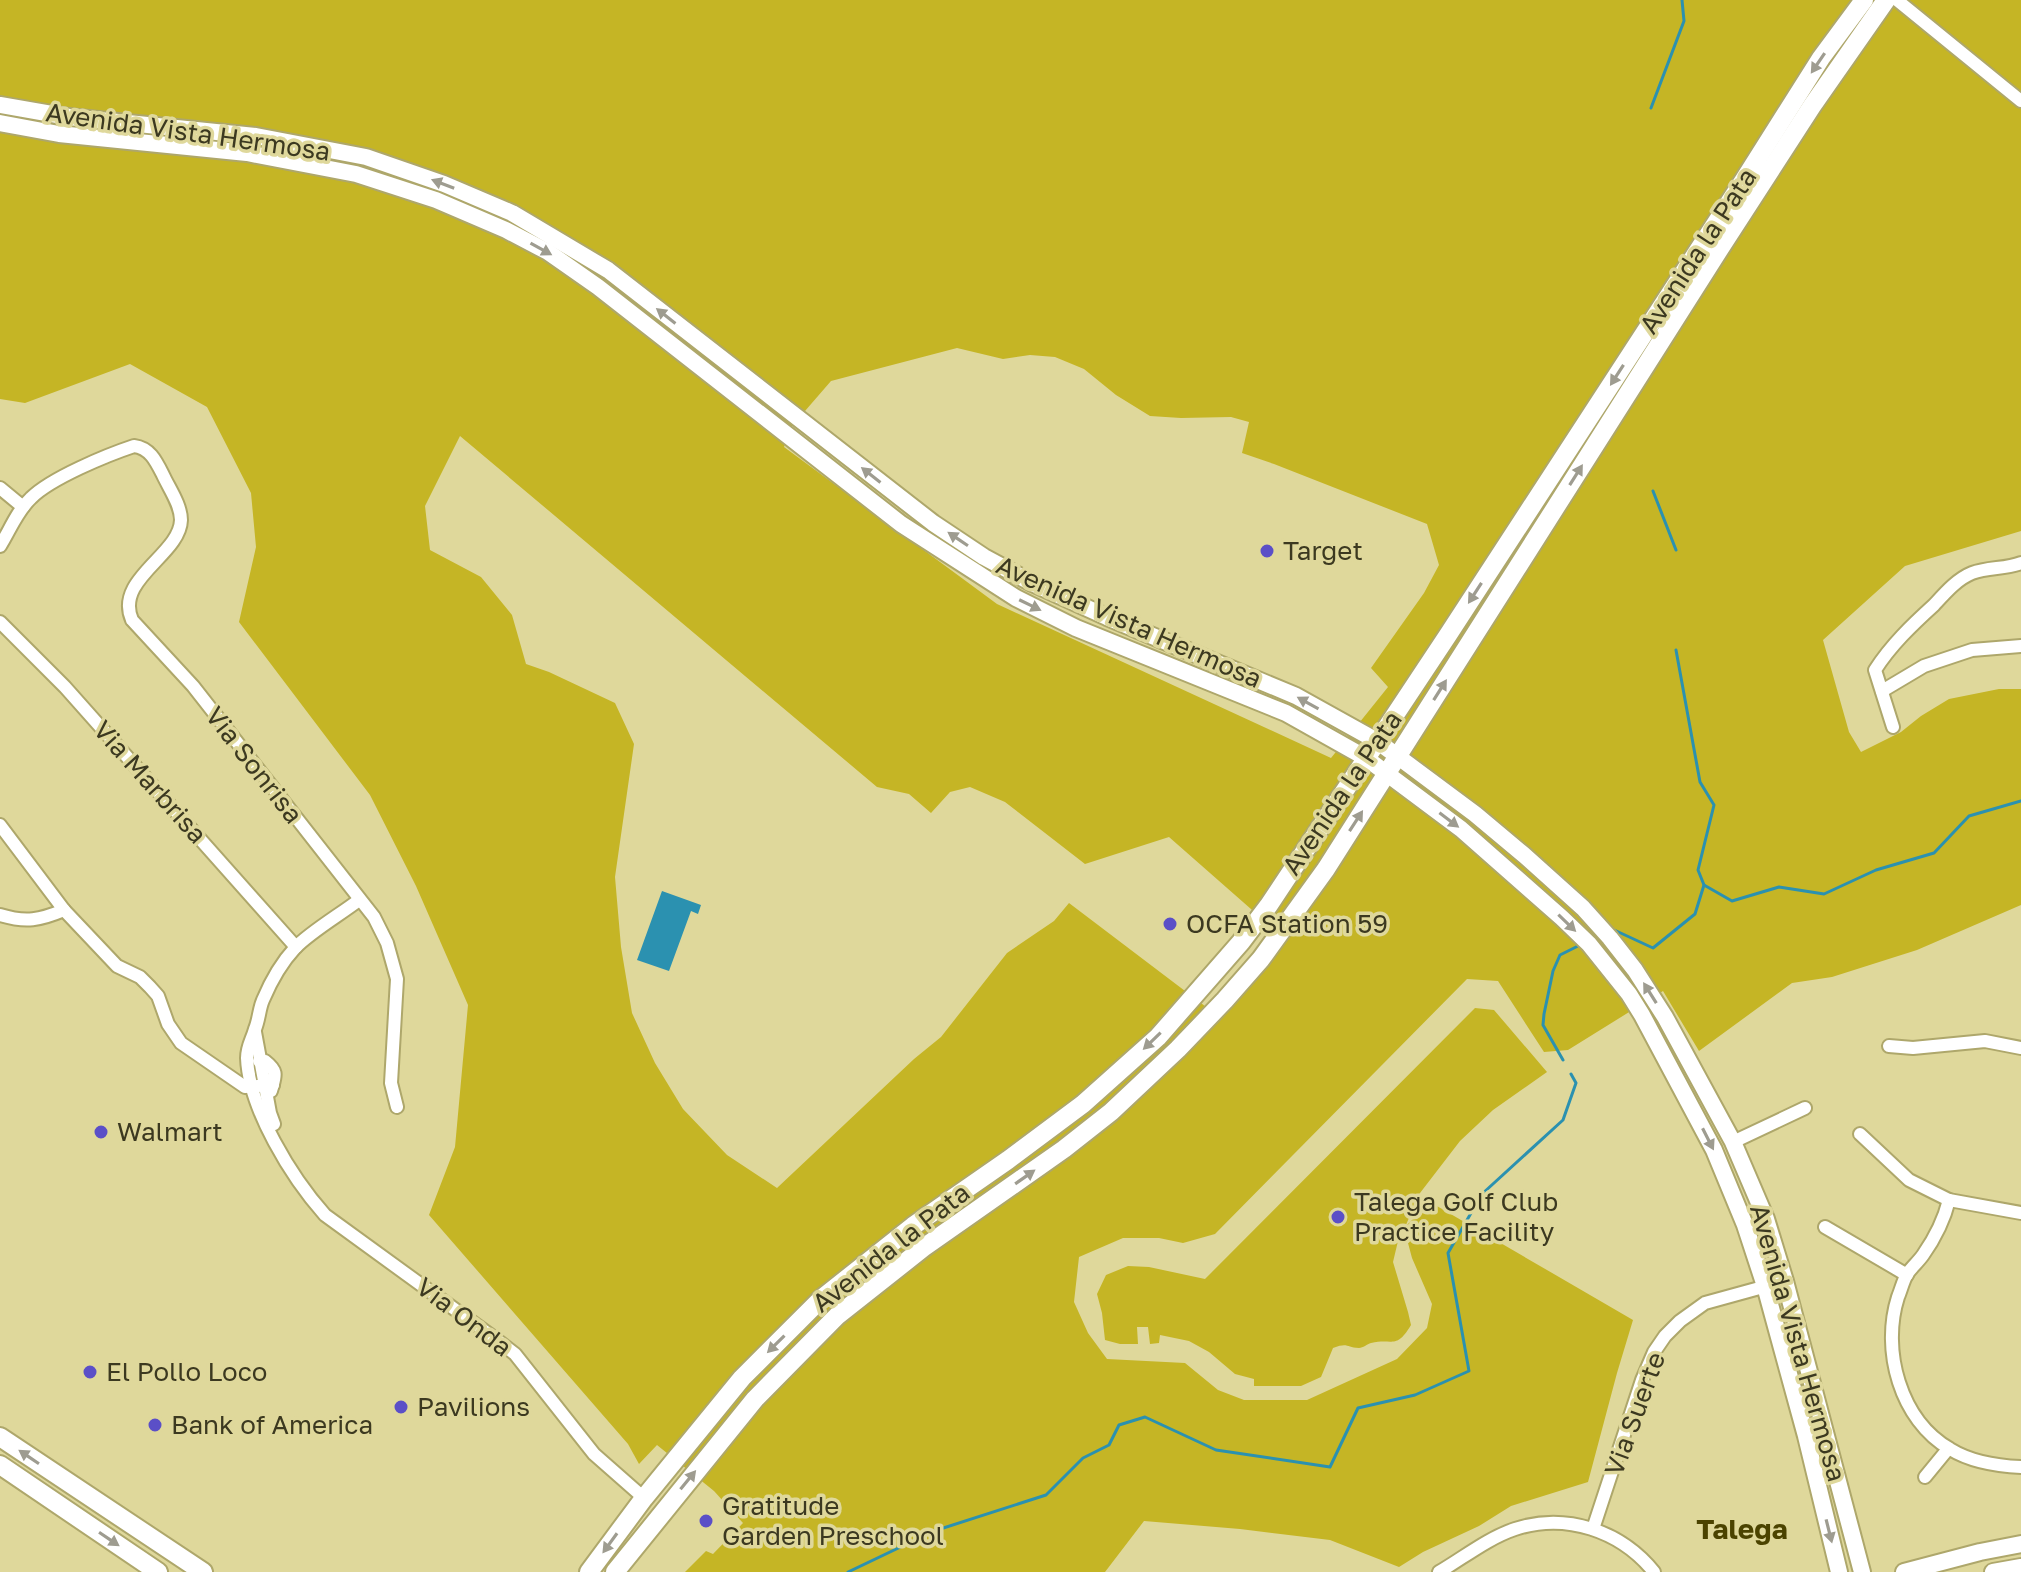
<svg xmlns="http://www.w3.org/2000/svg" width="2021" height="1572" font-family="'Golos Text',sans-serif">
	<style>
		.green { fill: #c5b525; fill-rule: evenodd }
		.water { fill: #2b91b0 }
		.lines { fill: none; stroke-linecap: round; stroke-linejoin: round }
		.stream { stroke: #2b91b0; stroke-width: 3 }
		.minor-casing { stroke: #aea76b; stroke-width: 16 }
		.major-casing { stroke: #aea76b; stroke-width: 20 }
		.highway-casing { stroke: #aea76b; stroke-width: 22 }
		.minor { stroke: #fff; stroke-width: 12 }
		.major { stroke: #fff; stroke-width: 16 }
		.highway { stroke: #fff; stroke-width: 18 }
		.oneway { fill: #9e9c90 }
		.poi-dot { fill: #5b4fc7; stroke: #dfd89b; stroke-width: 3 }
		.labels { text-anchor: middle; stroke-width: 7; stroke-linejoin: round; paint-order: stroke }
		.street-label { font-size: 26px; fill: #3c3920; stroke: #dfd89b }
		.poi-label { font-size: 26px; fill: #3c3920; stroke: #dfd89b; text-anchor: start }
		.neighbourhood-label { font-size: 28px; font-weight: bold; fill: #4b4300; stroke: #dfd89b }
	</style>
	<rect width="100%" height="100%" fill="#dfd89b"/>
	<!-- green -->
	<path class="green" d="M0,0H2021V531L1905,566L1823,640L1849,732L1861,752L1901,732L1921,716L1949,699L1999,689H2021V905L1917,950L1832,977L1792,983L1699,1051L1663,991L1568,1050L1544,1052L1498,981L1467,979L1215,1234L1183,1243L1159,1238H1123L1079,1257L1074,1302L1088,1333L1107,1359L1185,1363L1218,1390L1244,1400H1307L1397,1359L1427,1328L1432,1304L1412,1258L1404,1228L1398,1241L1393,1262L1408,1312L1411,1325C1396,1350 1393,1338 1371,1343C1367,1344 1363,1348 1359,1348C1346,1348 1349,1342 1333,1348L1321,1377L1301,1386H1254V1379L1235,1374L1209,1352L1189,1341L1160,1335L1159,1343L1150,1344L1148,1327H1137L1138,1344H1120L1105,1340L1102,1313L1097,1294L1106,1275L1128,1266L1149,1267L1205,1279L1475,1008L1494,1010L1547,1072L1493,1110L1460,1141L1420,1193L1405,1227L1430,1202L1633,1320L1617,1373L1588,1482L1511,1506L1479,1526L1423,1552L1399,1567L1330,1540L1240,1529L1144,1521L1105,1572H685L706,1551L713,1554L743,1523L714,1491L657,1445L639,1464L628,1444L429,1215L455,1147L468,1005L416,886L370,795L239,622L256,547L251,493L207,407L130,364L25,403L0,399ZM957,348L1003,359L1030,355L1055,357L1084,369L1116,395L1150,416L1181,418L1231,417L1249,422L1242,453L1274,464L1427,524L1439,565L1424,593L1371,668L1388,687L1331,758L997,604L784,447L792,426L831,381ZM460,436L877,787L909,794L931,813L950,792L970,787L1005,802L1085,864L1169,837L1285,939L1249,988L1218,1016L1069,903L1054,921L1007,953L941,1037L914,1059L777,1188L727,1155L683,1109L655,1063L632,1013L621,947L615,877L634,744L615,703L549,672L526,664L512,615L481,577L430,550L425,506Z"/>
	<!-- water -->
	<polygon class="water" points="662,891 701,905 698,914 691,911 669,971 637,960"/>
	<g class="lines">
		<!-- stream -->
		<g class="stream">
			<polyline points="1651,108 1684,21 1682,0"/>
			<polyline points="1653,491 1676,550"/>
			<polyline points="1676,650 1700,782 1714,805 1698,870 1704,885"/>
			<polyline points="1612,929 1653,948 1695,914 1704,885 1732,901 1779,887 1824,894 1876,870 1934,853 1969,816 2021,801"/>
			<polyline points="1563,1060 1543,1025 1544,1014 1553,971 1560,955 1580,945"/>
			<polyline points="848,1572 934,1531 1046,1495 1083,1458 1109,1445 1119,1425 1145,1417 1216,1450 1330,1467 1358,1408 1415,1395 1469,1371 1448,1253 1482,1194 1563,1120 1576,1083 1571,1074"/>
		</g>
		<defs>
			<g id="minor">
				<polyline points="1897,0 2021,101"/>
				<polyline points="0,488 23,507"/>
				<path d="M0,546C10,530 17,511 31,498C51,478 107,455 134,446C150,448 156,461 163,475C169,488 181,505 181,520C180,555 114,579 132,620L193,686L374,917L387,943L397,979L391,1083L397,1107"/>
				<polyline points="0,622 65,687 296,947"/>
				<polyline points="1882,691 1924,666 1972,650 2021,646"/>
				<path d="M1893,727L1875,670C1891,645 1912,625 1934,605C1945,593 1957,579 1972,573C1988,567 2006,569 2021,563"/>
				<polyline points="0,825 64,910 117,966 140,977 150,987 158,996 168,1024 181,1043 245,1087 273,1085"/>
				<path d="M359,900C341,914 310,932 295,948C282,962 271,981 263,1000C259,1009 259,1020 255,1029C252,1040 247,1046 247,1058C249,1109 292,1178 325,1215L497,1340L515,1354L594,1454L644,1498"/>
				<path d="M0,915C26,923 40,920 64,910"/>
				<polyline points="255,1032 270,1113 274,1124"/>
				<polyline points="1889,1046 1913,1048 1985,1041 2021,1048"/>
				<path d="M259,1061H265C279,1072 275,1076 271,1091"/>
				<path d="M1860,1134L1909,1180L1949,1200C1944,1220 1935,1238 1923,1255C1918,1262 1912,1267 1907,1274C1903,1281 1901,1290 1898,1297C1881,1350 1900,1420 1950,1449C1971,1462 1997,1466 2021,1467"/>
				<polyline points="1733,1142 1805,1108"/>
				<polyline points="1949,1200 2021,1213"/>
				<polyline points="1825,1227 1907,1275"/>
				<polyline points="1925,1477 1948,1449"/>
				<polyline points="1593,1529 1642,1380 1654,1352 1665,1336 1680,1321 1705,1303 1785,1281"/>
				<path d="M1439,1572C1463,1558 1488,1538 1515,1529C1566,1512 1621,1531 1654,1572"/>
			</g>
			<g id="major">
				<polyline points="0,105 69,117 256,136 366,157 444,184 512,213 608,270 933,523 984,557 1032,583 1107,617 1296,696 1377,741 1475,814 1524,855 1583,908 1610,938 1635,970 1665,1017 1733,1142 1766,1219 1785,1281 1862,1572"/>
				<polyline points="0,123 59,134 247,153 356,174 436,200 506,230 548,252 598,287 901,524 1016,598 1076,628 1286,713 1366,758 1461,829 1562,918 1589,944 1629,994 1642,1015 1714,1150 1745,1225 1765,1286 1806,1436 1839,1572"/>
				<polyline points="1904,1572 1980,1552 2021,1544"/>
				<polyline points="1993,1572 2021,1567"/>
			</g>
			<g id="highway">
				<polyline points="0,1437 203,1572"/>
				<polyline points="0,1465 158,1572"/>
				<polyline points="589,1572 644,1498 742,1378 821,1299 913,1226 1008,1160 1083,1104 1158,1037 1241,942 1269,905 1448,635 1744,180 1821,58 1864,0"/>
				<polyline points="615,1572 755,1399 837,1316 923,1248 1064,1149 1111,1112 1178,1049 1225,1000 1261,959 1326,869 1719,250 1812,106 1886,0"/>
			</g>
		</defs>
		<!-- minor casing -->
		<use href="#minor" class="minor-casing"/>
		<!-- major casing -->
		<use href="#major" class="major-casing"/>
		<!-- highway casing -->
		<use href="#highway" class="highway-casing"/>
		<!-- minor -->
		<use href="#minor" class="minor"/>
		<!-- major -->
		<use href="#major" class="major"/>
		<!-- highway -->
		<use href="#highway" class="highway"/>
	</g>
	<!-- one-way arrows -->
	<defs><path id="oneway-solid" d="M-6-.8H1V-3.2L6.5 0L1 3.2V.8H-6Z" transform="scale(2)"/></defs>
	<g class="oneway">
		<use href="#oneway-solid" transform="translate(1818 63) rotate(124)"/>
		<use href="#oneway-solid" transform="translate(443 184) rotate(-159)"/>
		<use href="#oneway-solid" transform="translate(541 249) rotate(29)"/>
		<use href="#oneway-solid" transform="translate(666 316) rotate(-142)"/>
		<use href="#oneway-solid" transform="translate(1617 375) rotate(123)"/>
		<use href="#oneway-solid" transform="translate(871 475) rotate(-142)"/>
		<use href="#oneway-solid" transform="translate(1576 475) rotate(-58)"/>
		<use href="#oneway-solid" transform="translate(958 539) rotate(-146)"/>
		<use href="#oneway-solid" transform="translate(1475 593) rotate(123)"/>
		<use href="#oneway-solid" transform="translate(1030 605) rotate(26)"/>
		<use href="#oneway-solid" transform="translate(1440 690) rotate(-58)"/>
		<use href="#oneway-solid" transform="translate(1308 703) rotate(-151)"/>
		<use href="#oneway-solid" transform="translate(1449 820) rotate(37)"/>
		<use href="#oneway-solid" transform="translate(1356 821) rotate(-57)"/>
		<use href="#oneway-solid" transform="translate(1567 923) rotate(44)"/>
		<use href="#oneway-solid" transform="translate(1650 993) rotate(-122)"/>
		<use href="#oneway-solid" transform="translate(1152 1041) rotate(136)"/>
		<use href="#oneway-solid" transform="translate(1708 1139) rotate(63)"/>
		<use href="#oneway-solid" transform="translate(1025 1177) rotate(-35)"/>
		<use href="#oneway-solid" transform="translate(776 1344) rotate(135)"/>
		<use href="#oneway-solid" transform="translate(29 1457) rotate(-146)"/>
		<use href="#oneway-solid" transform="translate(688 1480) rotate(-51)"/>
		<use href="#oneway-solid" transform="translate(1829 1531) rotate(76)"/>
		<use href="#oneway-solid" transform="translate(109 1539) rotate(34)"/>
		<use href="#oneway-solid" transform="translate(610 1543) rotate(126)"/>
	</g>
	<!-- markers -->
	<g class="poi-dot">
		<circle cx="1267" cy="551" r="8"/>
		<circle cx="1170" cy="924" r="8"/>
		<circle cx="101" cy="1132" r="8"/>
		<circle cx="1338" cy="1217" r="8"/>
		<circle cx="90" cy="1372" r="8"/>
		<circle cx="401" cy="1407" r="8"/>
		<circle cx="155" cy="1425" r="8"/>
		<circle cx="706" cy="1521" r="8"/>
	</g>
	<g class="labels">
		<!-- street labels -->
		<g class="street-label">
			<text transform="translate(188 132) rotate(8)" y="9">Avenida Vista Hermosa</text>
			<text transform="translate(1698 251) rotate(-57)" y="9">Avenida la Pata</text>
			<text transform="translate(1129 622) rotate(24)" y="9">Avenida Vista Hermosa</text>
			<text transform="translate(254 765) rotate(52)" y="9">Via Sonrisa</text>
			<text transform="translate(150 782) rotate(48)" y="9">Via Marbrisa</text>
			<text transform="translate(1342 793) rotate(-56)" y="9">Avenida la Pata</text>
			<text transform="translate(891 1248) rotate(-38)" y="9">Avenida la Pata</text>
			<text transform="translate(464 1317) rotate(37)" y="9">Via Onda</text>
			<text transform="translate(1798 1343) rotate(74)" y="9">Avenida Vista Hermosa</text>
			<text transform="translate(1635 1414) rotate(-70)" y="9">Via Suerte</text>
		</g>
		<!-- poi labels -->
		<g class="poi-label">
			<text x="1283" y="560">Target</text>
			<text x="1186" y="933">OCFA Station 59</text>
			<text x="117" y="1141">Walmart</text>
			<text x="1354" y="1211">Talega Golf Club<tspan x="1354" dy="30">Practice Facility</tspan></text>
			<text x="106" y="1381">El Pollo Loco</text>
			<text x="417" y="1416">Pavilions</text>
			<text x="171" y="1434">Bank of America</text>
			<text x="722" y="1515">Gratitude<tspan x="722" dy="30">Garden Preschool</tspan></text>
		</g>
		<!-- neighbourhood labels -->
		<g class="neighbourhood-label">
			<text x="1742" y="1539">Talega</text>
		</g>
	</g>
</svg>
